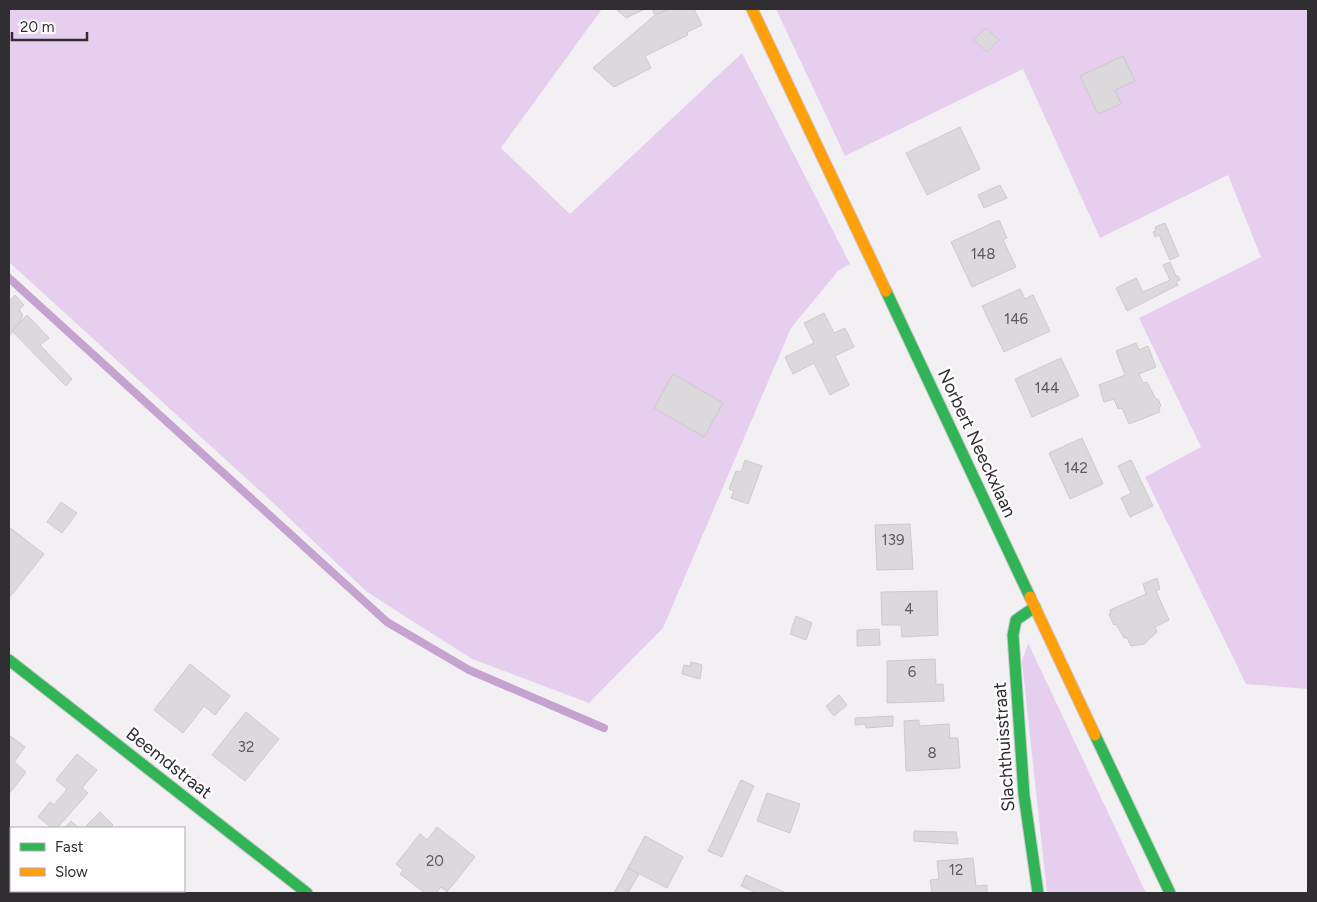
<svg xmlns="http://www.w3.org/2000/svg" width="1317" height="902" font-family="Figtree,sans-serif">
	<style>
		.green { fill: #e6ceee }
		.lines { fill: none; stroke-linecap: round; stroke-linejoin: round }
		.stream { stroke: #c5a2d0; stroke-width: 8 }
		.building { fill: #dcd9dc; stroke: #cccace }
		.fast-casing { stroke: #cccacd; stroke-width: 13 }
		.slow-casing { stroke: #cccacd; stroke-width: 13 }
		.fast { stroke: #30b455; stroke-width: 11 }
		.slow { stroke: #ff9f0a; stroke-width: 11 }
		.labels { text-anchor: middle; stroke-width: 4.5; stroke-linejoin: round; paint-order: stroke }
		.number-label { font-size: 15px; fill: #5c5a5d }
		.street-label { font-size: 18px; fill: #302e31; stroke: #fffdff }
	</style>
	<rect width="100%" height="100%" fill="#f3f0f4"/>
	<!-- green -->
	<g class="green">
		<polygon points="9,9 602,9 501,148 570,214 742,53 850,264 838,271 791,328 663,628 589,703 472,659 367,592 269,499 9,262"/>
		<polygon points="776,9 1308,9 1308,689 1246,684 1145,477 1201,447 1139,318 1261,257 1228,175 1100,238 1023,69 845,156"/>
		<polygon points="1028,643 1146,893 1047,893 1022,662"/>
	</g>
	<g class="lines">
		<!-- stream -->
		<polyline class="stream" points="9,278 387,622 469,670 604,728"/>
	</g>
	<!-- building -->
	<g class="building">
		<polygon points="616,9 645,9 626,18"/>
		<polygon points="652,9 669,9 655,15"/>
		<polygon points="669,9 694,9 702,25 687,32 688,35 645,56 651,68 614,87 593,68 655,15"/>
		<polygon points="986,28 999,40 987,52 974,40"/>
		<polygon points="1123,56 1135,81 1115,90 1121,104 1098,114 1080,76"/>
		<polygon points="960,127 980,169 927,195 906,153"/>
		<polygon points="1000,185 1007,198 984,208 978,195"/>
		<polygon points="999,220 1007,238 1003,240 1016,267 972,287 951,242"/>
		<polygon points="1165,223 1179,256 1170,260 1159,235 1155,237 1153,232 1156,231 1155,227"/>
		<polygon points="1170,262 1176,276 1178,276 1180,280 1176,282 1178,285 1127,311 1116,288 1136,278 1143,292 1170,280 1163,265"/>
		<polygon points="1020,289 1025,299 1033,295 1050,331 1004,352 982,306"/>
		<polygon points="15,295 24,305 19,310 23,315 19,323 9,336 9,301"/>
		<polygon points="824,313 834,333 845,328 854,347 835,356 849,385 830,395 814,363 793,374 785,357 814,343 804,323"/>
		<polygon points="27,315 49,338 40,345 72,379 66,386 12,331"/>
		<polygon points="1136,343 1139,350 1148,346 1156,367 1139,374 1143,383 1147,382 1156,399 1158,399 1161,406 1159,408 1160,412 1129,424 1122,408 1118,409 1114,399 1104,402 1099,385 1125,375 1116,351"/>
		<polygon points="1061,358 1079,396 1032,417 1015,379"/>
		<polygon points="673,374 723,403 704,437 654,408"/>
		<polygon points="1082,438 1103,484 1070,499 1049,453"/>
		<polygon points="745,460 762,466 748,504 731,498 734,491 729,489 736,471 741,472"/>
		<polygon points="1131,460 1153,506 1130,517 1121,498 1131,493 1118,466"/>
		<polygon points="61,502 77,513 62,533 47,522"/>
		<polygon points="910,524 913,569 877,570 875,525"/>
		<polygon points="9,527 44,554 9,598"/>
		<polygon points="1157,578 1160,589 1156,591 1169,620 1155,627 1157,632 1144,644 1131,646 1127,638 1124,638 1116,624 1114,625 1109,614 1111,613 1110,610 1146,594 1143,584"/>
		<polygon points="937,591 938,635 902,637 901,625 882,625 881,592"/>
		<polygon points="796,616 812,623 806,640 790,634"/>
		<polygon points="879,629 880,645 857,646 857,630"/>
		<polygon points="935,659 936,685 943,684 944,701 887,703 887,661"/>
		<polygon points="691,662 702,665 700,679 682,674 684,665 690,666"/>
		<polygon points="190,664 230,696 215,715 204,706 183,733 154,710"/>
		<polygon points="839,695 847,705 834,716 826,706"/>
		<polygon points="246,712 279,739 245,781 212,755"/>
		<polygon points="893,716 893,726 866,728 865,724 855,725 855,718"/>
		<polygon points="919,720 919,726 949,724 950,738 958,738 960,768 906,771 904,721"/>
		<polygon points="9,735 25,747 14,762 26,772 9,794"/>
		<polygon points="77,754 97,770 82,788 88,793 57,828 52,828 38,817 50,802 54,805 67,789 56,780"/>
		<polygon points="741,780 754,786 722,857 708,851"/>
		<polygon points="767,793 800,804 790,833 757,821"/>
		<polygon points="100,812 113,825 110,828 84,828"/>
		<polygon points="71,821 79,828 65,828"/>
		<polygon points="437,827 475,857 447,892 441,887 436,893 425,893 400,874 403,870 396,864 420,834 427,840"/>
		<polygon points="914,831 956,832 958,844 914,841"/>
		<polygon points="645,836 683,857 667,888 628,868"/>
		<polygon points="973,858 976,886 987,885 987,893 932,893 930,880 939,879 937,861"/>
		<polygon points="628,868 639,874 628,893 614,893"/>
		<polygon points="9,875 11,877 12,891 10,893 9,893"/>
		<polygon points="746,875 786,893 757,893 741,886"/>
	</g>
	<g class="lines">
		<defs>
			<g id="fast">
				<polyline points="886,291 1030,597"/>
				<polyline points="1035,607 1016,620 1013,635 1024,795 1038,893"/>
				<polyline points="9,660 307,893"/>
				<polyline points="1095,735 1170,893"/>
			</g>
			<g id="slow">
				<polyline points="752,9 886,291"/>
				<polyline points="1030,597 1095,735"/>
			</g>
		</defs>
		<!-- fast casing -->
		<use href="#fast" class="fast-casing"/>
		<!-- slow casing -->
		<use href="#slow" class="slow-casing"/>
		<!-- fast -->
		<use href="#fast" class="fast"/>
		<!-- slow -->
		<use href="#slow" class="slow"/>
	</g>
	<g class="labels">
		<!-- number labels -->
		<g class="number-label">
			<text x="983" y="259">148</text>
			<text x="1016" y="324">146</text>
			<text x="1047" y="393">144</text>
			<text x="1076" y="473">142</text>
			<text x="893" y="545">139</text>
			<text x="909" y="614">4</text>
			<text x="912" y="677">6</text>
			<text x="246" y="752">32</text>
			<text x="932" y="758">8</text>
			<text x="435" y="866">20</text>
			<text x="956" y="875">12</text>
		</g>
		<!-- street labels -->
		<g class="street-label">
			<text transform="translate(977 443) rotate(65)" y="6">Norbert Neeckxlaan</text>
			<text transform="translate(1004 747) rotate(-94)" y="6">Slachthuisstraat</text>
			<text transform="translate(169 763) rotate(38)" y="6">Beemdstraat</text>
		</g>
	</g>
	<!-- border -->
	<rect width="1317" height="902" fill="none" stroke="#302e31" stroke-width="20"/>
	<!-- legend -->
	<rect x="10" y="827" width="175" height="65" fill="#fffdff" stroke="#acaaad"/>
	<rect x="20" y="843" width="25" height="8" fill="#30b455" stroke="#acaaad"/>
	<text x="55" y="852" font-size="15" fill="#302e31">Fast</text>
	<rect x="20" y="868" width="25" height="8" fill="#ff9f0a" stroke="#acaaad"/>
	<text x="55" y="877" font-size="15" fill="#302e31">Slow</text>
	<!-- scale -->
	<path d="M12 32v8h75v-8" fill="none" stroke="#302e31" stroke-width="2.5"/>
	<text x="20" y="32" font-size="15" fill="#302e31" stroke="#fffdff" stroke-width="4" paint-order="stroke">20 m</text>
</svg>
